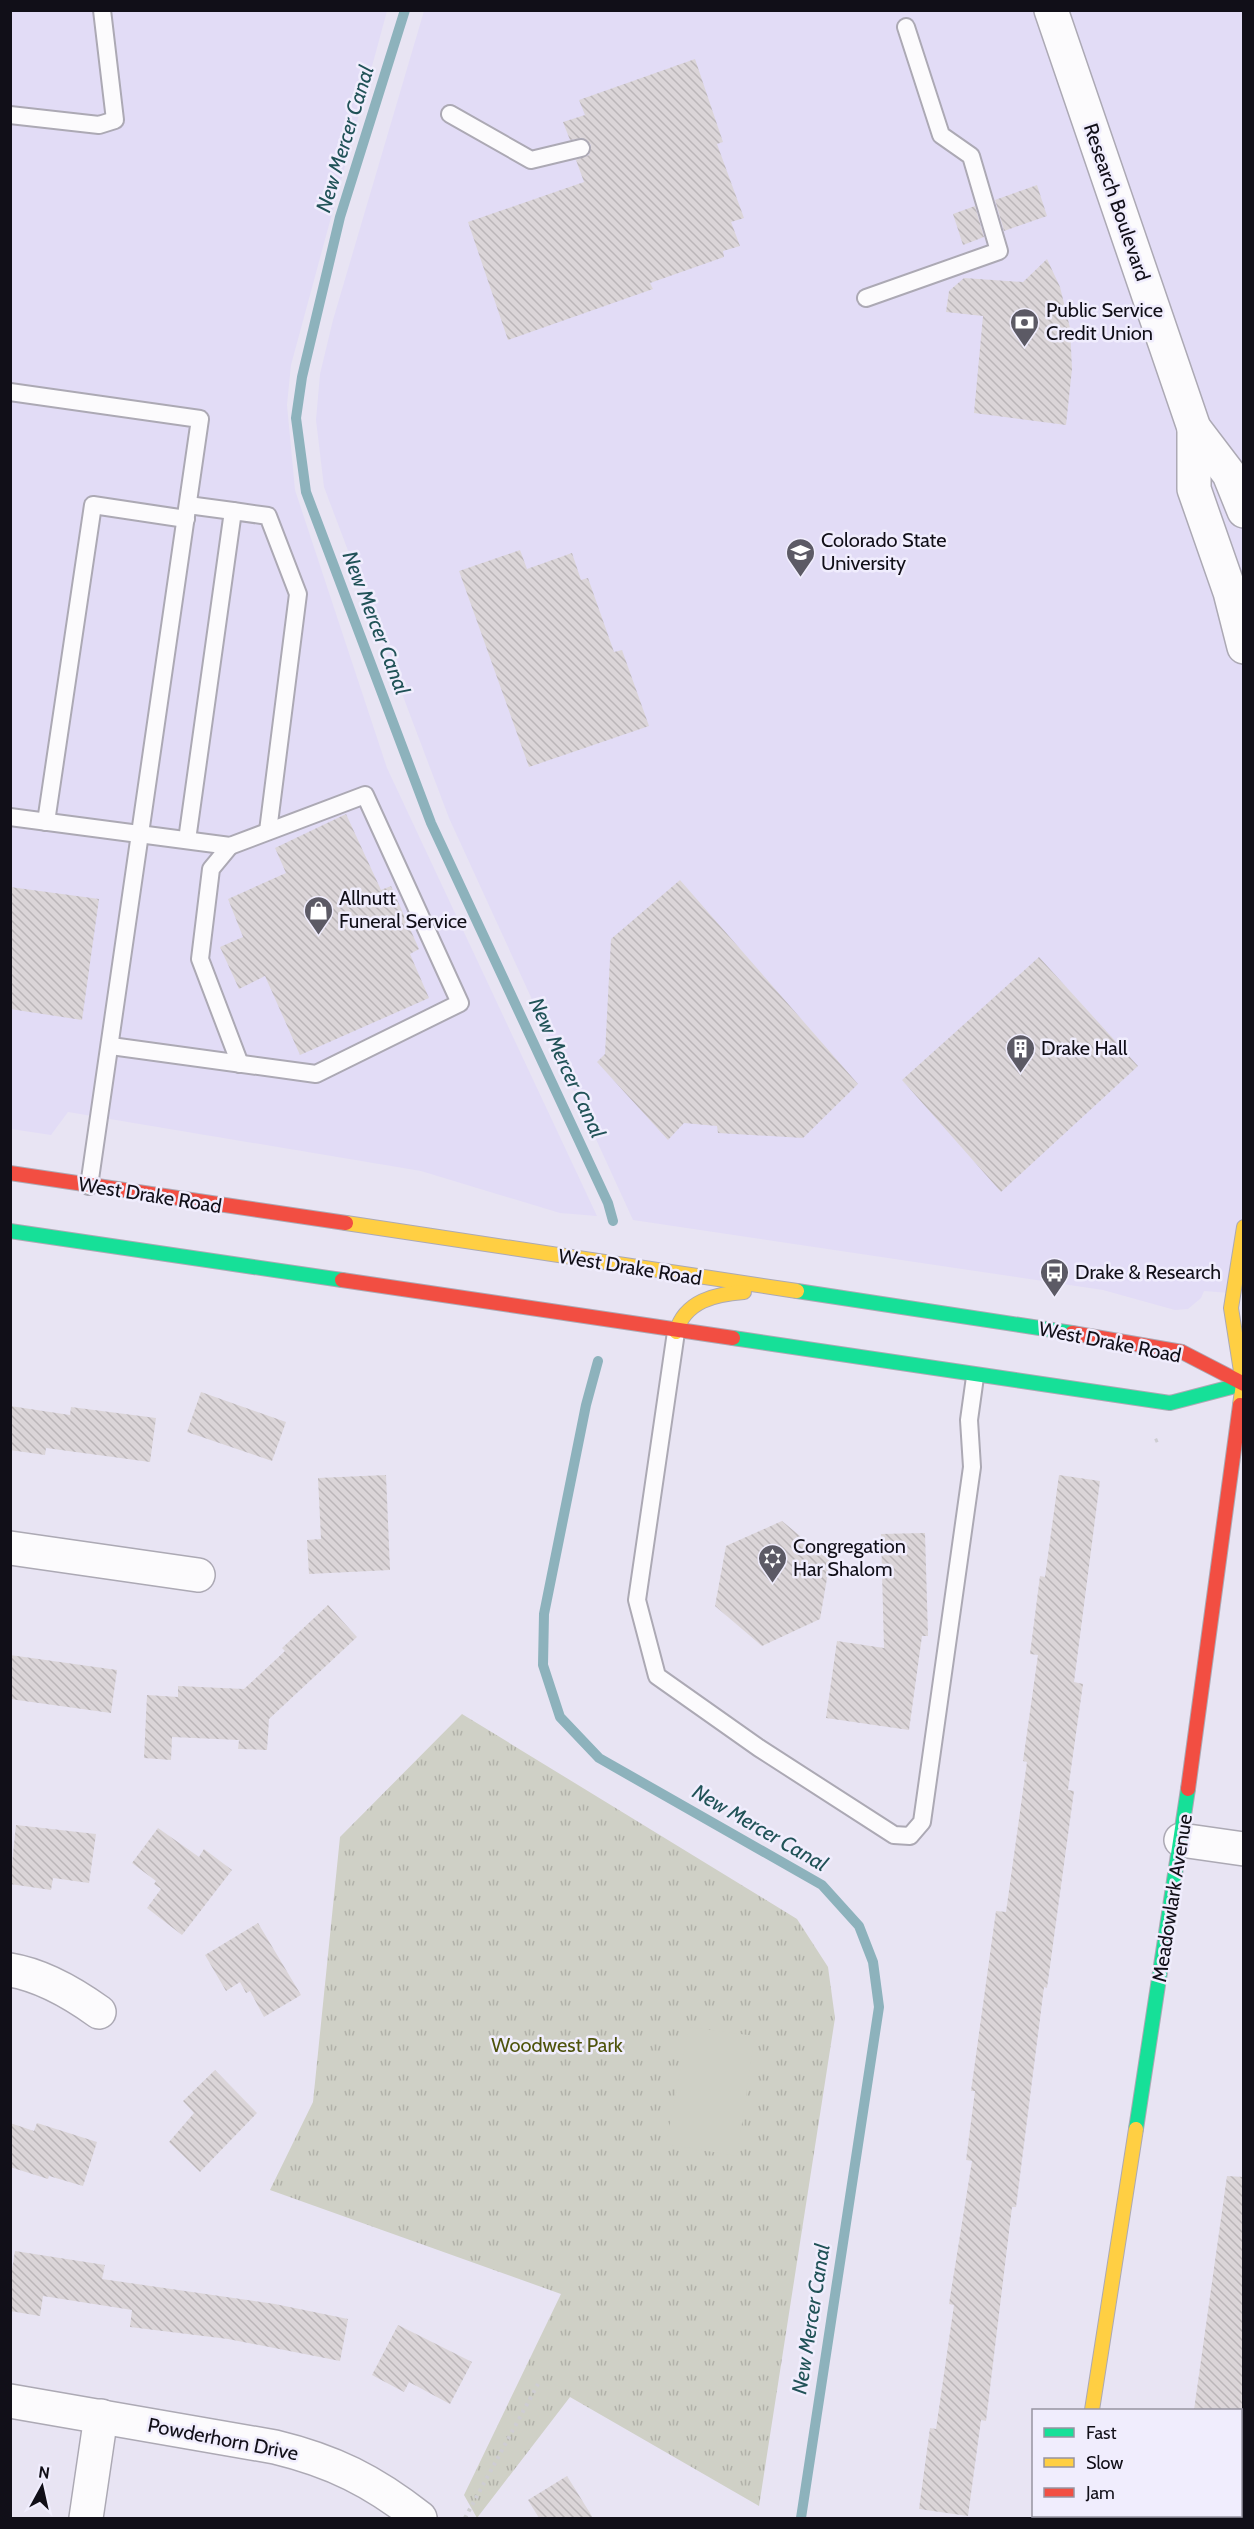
<svg xmlns="http://www.w3.org/2000/svg" width="1254" height="2529" font-family="Cabin,sans-serif">
	<style>
		.built { fill: #e2dcf6 }
		.grass { fill: url(#grass-tufts) }
		.garden { fill: #cfd0c6 }
		.lines { fill: none; stroke-linecap: round; stroke-linejoin: round }
		.stream { stroke: #8db2bc; stroke-width: 10 }
		.building { fill: url(#building-back-hatch) }
		.lane-casing { stroke: #aca9b4; stroke-width: 20 }
		.street-casing { stroke: #aca9b4; stroke-width: 36 }
		.fast-casing { stroke: #aca9b4; stroke-width: 16 }
		.slow-casing { stroke: #aca9b4; stroke-width: 16 }
		.jam-casing { stroke: #aca9b4; stroke-width: 16 }
		.path { stroke: #cecdd2; stroke-width: 4; stroke-dasharray: 3 4.5; stroke-linecap: butt }
		.lane { stroke: #fcfbfd; stroke-width: 16 }
		.street { stroke: #fcfbfd; stroke-width: 33 }
		.fast { stroke: #16e098; stroke-width: 14 }
		.slow { stroke: #ffcf43; stroke-width: 14 }
		.jam { stroke: #f24e42; stroke-width: 14 }
		.labels { text-anchor: middle; stroke-width: 5; stroke-linejoin: round; paint-order: stroke }
		.street-label { font-size: 20px; fill: #110f18; stroke: #f0edfd }
		.poi-label { font-size: 20px; fill: #110f18; stroke: #f0edfd; text-anchor: start }
		.park-label { font-size: 20px; fill: #4e530c; stroke: #f0edfd }
		.water-label { font-size: 21px; font-style: italic; fill: #205257; stroke: #f0edfd }
	</style>
	<defs>
		<pattern id="grass-tufts" width="24" height="20" patternUnits="userSpaceOnUse" patternTransform="scale(1.5)"><rect width="24" height="20" fill="#cfd0c6"/><path d="M3 7l-1-3M5 7V3M7 7l1-3M15 17l-1-3M17 17v-4M19 17l1-3" fill="none" stroke="#b1b1a9"/></pattern>
		<pattern id="building-back-hatch" width="6" height="6" patternUnits="userSpaceOnUse" patternTransform="scale(1.5)"><rect width="6" height="6" fill="#dbd5d8"/><path d="M-1 5l2 2M0 0l6 6M5-1l2 2" fill="none" stroke="#bbb6b9"/></pattern>
	</defs>
	<rect width="100%" height="100%" fill="#e8e4f3"/>
	<!-- built -->
	<g class="built">
		<polygon points="10,11 387,11 291,365 287,405 295,490 387,768 597,1216 560,1213 421,1171 68,1112 51,1135 11,1129"/>
		<polygon points="424,11 1243,11 1243,1294 1204,1291 1201,1298 1188,1309 1175,1310 1103,1290 633,1220 449,818 324,487 316,420 320,374 333,320"/>
	</g>
	<!-- grass -->
	<polygon class="grass" points="462,1714 797,1919 828,1967 835,2018 759,2506 570,2397 477,2518 464,2495 561,2294 270,2190 313,2102 340,1837"/>
	<!-- garden -->
	<polygon class="garden" points="689,2027 755,2036 737,2156 666,2144"/>
	<g class="lines">
		<!-- stream -->
		<g class="stream">
			<polyline points="405,10 340,217 302,377 296,418 306,492 431,823 608,1203 613,1221"/>
			<polyline points="598,1361 586,1405 544,1614 543,1665 560,1717 599,1758 822,1885 859,1926 873,1962 879,2007 801,2518"/>
		</g>
	</g>
	<!-- building -->
	<g class="building">
		<polygon points="695,59 723,142 717,144 744,218 731,222 740,246 723,251 724,257 650,283 653,289 508,340 468,222 584,182 576,160 589,155 591,145 583,138 570,140 563,122 585,115 579,100"/>
		<polygon points="1037,185 1047,216 1004,231 995,200"/>
		<polygon points="975,206 984,237 963,245 953,214"/>
		<polygon points="1047,259 1060,287 1070,328 1072,369 1066,425 974,413 983,316 946,312 949,291 964,278 1023,282"/>
		<polygon points="520,550 527,569 572,553 581,580 588,578 614,652 622,650 649,726 529,767 459,571"/>
		<polygon points="346,814 381,890 391,886 419,949 410,954 429,998 300,1055 265,976 239,989 220,947 243,937 228,899 286,873 275,848"/>
		<polygon points="680,880 858,1084 803,1138 718,1133 717,1126 684,1123 668,1140 597,1062 605,1054 611,939"/>
		<polygon points="10,887 99,899 82,1020 10,1009"/>
		<polygon points="1039,957 1138,1066 1001,1192 902,1080"/>
		<polygon points="201,1392 286,1422 272,1461 187,1432"/>
		<polygon points="10,1406 70,1415 71,1407 156,1418 150,1462 46,1448 45,1455 10,1450"/>
		<polygon points="386,1475 390,1570 309,1574 307,1540 321,1539 318,1478"/>
		<polygon points="1059,1475 1100,1481 1074,1682 1083,1684 1068,1790 1074,1791 1047,1988 1044,1987 1016,2207 1012,2207 986,2421 981,2420 968,2516 919,2509 930,2428 936,2429 954,2305 949,2304 972,2161 966,2160 975,2091 971,2091 996,1911 1006,1912 1027,1762 1023,1761 1038,1655 1030,1654 1040,1576 1045,1577"/>
		<polygon points="782,1521 830,1561 820,1619 762,1646 715,1606 726,1546"/>
		<polygon points="925,1533 928,1636 922,1636 909,1730 826,1718 837,1641 884,1648 881,1534"/>
		<polygon points="328,1605 357,1637 269,1719 267,1750 238,1749 239,1740 172,1737 171,1760 144,1758 147,1695 178,1697 178,1686 244,1689 285,1651 282,1648"/>
		<polygon points="10,1655 117,1670 111,1713 10,1699"/>
		<polygon points="16,1825 96,1834 89,1883 53,1878 51,1890 10,1884"/>
		<polygon points="158,1828 199,1857 204,1849 232,1870 182,1935 147,1908 161,1889 154,1884 156,1881 132,1863"/>
		<polygon points="258,1923 301,1995 264,2017 250,1991 246,1993 240,1982 226,1991 205,1955"/>
		<polygon points="215,2070 257,2113 200,2172 169,2142 194,2113 183,2101"/>
		<polygon points="10,2123 34,2131 37,2123 97,2142 83,2186 49,2176 48,2179 10,2167"/>
		<polygon points="1227,2176 1244,2177 1244,2410 1194,2410"/>
		<polygon points="15,2251 105,2265 102,2279 275,2304 348,2319 340,2361 228,2339 130,2327 132,2310 43,2296 40,2316 10,2311 10,2283"/>
		<polygon points="398,2325 472,2362 450,2404 409,2382 404,2392 372,2375"/>
		<polygon points="567,2476 593,2518 539,2518 528,2500"/>
	</g>
	<g class="lines">
		<defs>
			<g id="lane">
				<polyline points="450,114 531,160 581,148"/>
				<polyline points="10,115 99,125 115,120 102,10"/>
				<polyline points="866,298 999,251 971,156 941,135 906,27"/>
				<polyline points="10,392 200,419 89,1186"/>
				<polyline points="188,505 233,511"/>
				<polyline points="10,817 230,846 365,795 460,1003 316,1074 111,1046"/>
				<polyline points="46,822 93,505 186,519"/>
				<polyline points="187,840 233,511 268,516 298,594 268,831"/>
				<polyline points="230,846 211,869 200,959 240,1064"/>
				<polyline points="676,1332 637,1600 657,1676 759,1748 894,1835 910,1836 922,1822 972,1467 969,1420 975,1377"/>
			</g>
			<g id="street">
				<polyline points="1051,10 1194,428 1229,474 1244,511"/>
				<polyline points="1194,428 1194,489 1230,592 1244,647"/>
				<polyline points="10,1548 198,1575"/>
				<polyline points="1181,1840 1244,1849"/>
				<path d="M10,1970C41,1975 74,1994 99,2012"/>
				<path d="M10,2401L275,2447C333,2461 373,2481 420,2518"/>
				<polyline points="86,2518 101,2416"/>
				<polyline points="1076,2518 1076,2516"/>
			</g>
			<g id="fast">
				<polyline points="10,1231 342,1280"/>
				<polyline points="797,1291 1072,1333"/>
				<polyline points="733,1338 1170,1403 1243,1384"/>
				<polyline points="1136,2129 1188,1789"/>
			</g>
			<g id="slow">
				<polyline points="346,1223 797,1291"/>
				<path d="M676,1332C685,1301 715,1294 744,1292"/>
				<polyline points="1240,1405 1243,1384 1231,1308 1244,1227"/>
				<polyline points="1092,2410 1136,2129"/>
			</g>
			<g id="jam">
				<polyline points="10,1173 346,1223"/>
				<polyline points="342,1280 733,1338"/>
				<polyline points="1072,1333 1182,1352 1244,1384"/>
				<polyline points="1188,1789 1240,1405"/>
			</g>
		</defs>
		<!-- lane casing -->
		<use href="#lane" class="lane-casing"/>
		<!-- street casing -->
		<use href="#street" class="street-casing"/>
		<!-- fast casing -->
		<use href="#fast" class="fast-casing"/>
		<!-- slow casing -->
		<use href="#slow" class="slow-casing"/>
		<!-- jam casing -->
		<use href="#jam" class="jam-casing"/>
		<!-- path -->
		<g class="path">
			<polyline points="1155,1441 1160,1439"/>
			<polyline points="465,2518 538,2384"/>
		</g>
		<!-- lane -->
		<use href="#lane" class="lane"/>
		<!-- street -->
		<use href="#street" class="street"/>
		<!-- fast -->
		<use href="#fast" class="fast"/>
		<!-- slow -->
		<use href="#slow" class="slow"/>
		<!-- jam -->
		<use href="#jam" class="jam"/>
	</g>
	<!-- icons -->
	<defs>
		<symbol id="bank-pin" viewBox="-11 -11 22 30"><path d="M0 17L-7.5 6A9.5 9.5 0 1 1 7.5 6Z" fill="#5c5a65" stroke="#f0edfd"/><path d="M-6-4H6V4H-6ZM0-2.3a2.3 2.3 0 1 0 0 4.6a2.3 2.3 0 1 0 0-4.6Z" fill="#fff"/></symbol>
		<symbol id="university-pin" viewBox="-11 -11 22 30"><path d="M0 17L-7.5 6A9.5 9.5 0 1 1 7.5 6Z" fill="#5c5a65" stroke="#f0edfd"/><path d="M0-5L7-2L0 1L-7-2ZM-4 1L0 2.5L4 1V4Q0 6-4 4Z" fill="#fff"/></symbol>
		<symbol id="shop-pin" viewBox="-11 -11 22 30"><path d="M0 17L-7.5 6A9.5 9.5 0 1 1 7.5 6Z" fill="#5c5a65" stroke="#f0edfd"/><path d="M-5-2.5h2.3a2.7 3.5 0 0 1 5.4 0H5L5.5 6h-11ZM-1.5-2.5h3a1.5 2.3 0 0 0-3 0Z" fill="#fff"/></symbol>
		<symbol id="building-pin" viewBox="-11 -11 22 30"><path d="M0 17L-7.5 6A9.5 9.5 0 1 1 7.5 6Z" fill="#5c5a65" stroke="#f0edfd"/><path d="M-4-6H4V6H1V3H-1V6H-4ZM-2.5-4.3h1.7v1.8h-1.7ZM.8-4.3h1.7v1.8H.8ZM-2.5-1h1.7V.8h-1.7ZM.8-1h1.7V.8H.8Z" fill="#fff"/></symbol>
		<symbol id="bus-pin" viewBox="-11 -11 22 30"><path d="M0 17L-7.5 6A9.5 9.5 0 1 1 7.5 6Z" fill="#5c5a65" stroke="#f0edfd"/><path d="M-5-6H5V4H4V6H2V4H-2V6H-4V4H-5ZM-3.5-4V0h7V-4ZM-3.5 1.2v1.5H-2V1.2ZM2 1.2v1.5H3.5V1.2Z" fill="#fff"/></symbol>
		<symbol id="synagogue-pin" viewBox="-11 -11 22 30"><path d="M0 17L-7.5 6A9.5 9.5 0 1 1 7.5 6Z" fill="#5c5a65" stroke="#f0edfd"/><path d="M0-6.5L5.6 3.2H-5.6ZM0 6.5L5.6-3.2H-5.6Z" fill="#fff"/></symbol>
	</defs>
	<g fill-rule="evenodd">
		<use href="#bank-pin" x="1008" y="306" width="33" height="45"/>
		<use href="#university-pin" x="784" y="536" width="33" height="45"/>
		<use href="#shop-pin" x="302" y="894" width="33" height="45"/>
		<use href="#building-pin" x="1004" y="1032" width="33" height="45"/>
		<use href="#bus-pin" x="1038" y="1256" width="33" height="45"/>
		<use href="#synagogue-pin" x="756" y="1542" width="33" height="45"/>
	</g>
	<g class="labels">
		<!-- street labels -->
		<g class="street-label">
			<text transform="translate(1117 202) rotate(71)" y="7">Research Boulevard</text>
			<text transform="translate(150 1195) rotate(9)" y="7">West Drake Road</text>
			<text transform="translate(630 1267) rotate(9)" y="7">West Drake Road</text>
			<text transform="translate(1110 1342) rotate(11)" y="7">West Drake Road</text>
			<text transform="translate(1172 1898) rotate(-81)" y="7">Meadowlark Avenue</text>
			<text transform="translate(223 2439) rotate(11)" y="7">Powderhorn Drive</text>
		</g>
		<!-- poi labels -->
		<g class="poi-label">
			<text x="1046" y="317">Public Service<tspan x="1046" dy="23">Credit Union</tspan></text>
			<text x="821" y="547">Colorado State<tspan x="821" dy="23">University</tspan></text>
			<text x="339" y="905">Allnutt<tspan x="339" dy="23">Funeral Service</tspan></text>
			<text x="1041" y="1055">Drake Hall</text>
			<text x="1075" y="1279">Drake &amp; Research</text>
			<text x="793" y="1553">Congregation<tspan x="793" dy="23">Har Shalom</tspan></text>
		</g>
		<!-- park labels -->
		<g class="park-label">
			<text x="557" y="2052">Woodwest Park</text>
		</g>
		<!-- water labels -->
		<g class="water-label">
			<text transform="translate(345 139) rotate(-73)" y="7">New Mercer Canal</text>
			<text transform="translate(376 623) rotate(69)" y="7">New Mercer Canal</text>
			<text transform="translate(567 1068) rotate(65)" y="7">New Mercer Canal</text>
			<text transform="translate(760 1828) rotate(30)" y="7">New Mercer Canal</text>
			<text transform="translate(811 2319) rotate(-81)" y="7">New Mercer Canal</text>
		</g>
	</g>
	<!-- border -->
	<rect width="1254" height="2529" fill="none" stroke="#110f18" stroke-width="24"/>
	<!-- legend -->
	<rect x="1032" y="2409" width="210" height="108" fill="#f0edfd" stroke="#9794a1" stroke-width="1.5"/>
	<rect x="1044" y="2428" width="30" height="9" fill="#16e098" stroke="#9794a1" stroke-width="1.5"/>
	<text x="1086" y="2439" font-size="18" fill="#110f18">Fast</text>
	<rect x="1044" y="2458" width="30" height="9" fill="#ffcf43" stroke="#9794a1" stroke-width="1.5"/>
	<text x="1086" y="2469" font-size="18" fill="#110f18">Slow</text>
	<rect x="1044" y="2488" width="30" height="9" fill="#f24e42" stroke="#9794a1" stroke-width="1.5"/>
	<text x="1086" y="2499" font-size="18" fill="#110f18">Jam</text>
	<!-- north arrow -->
	<g transform="translate(42 2487) rotate(8)" stroke="#f0edfd" stroke-width="4.5" paint-order="stroke">
	<path d="M0-4.5L10 22L0 15L-10 22Z" fill="#110f18"/>
	<text y="-9" font-size="16" font-weight="bold" text-anchor="middle" fill="#110f18">N</text>
	</g>
</svg>
